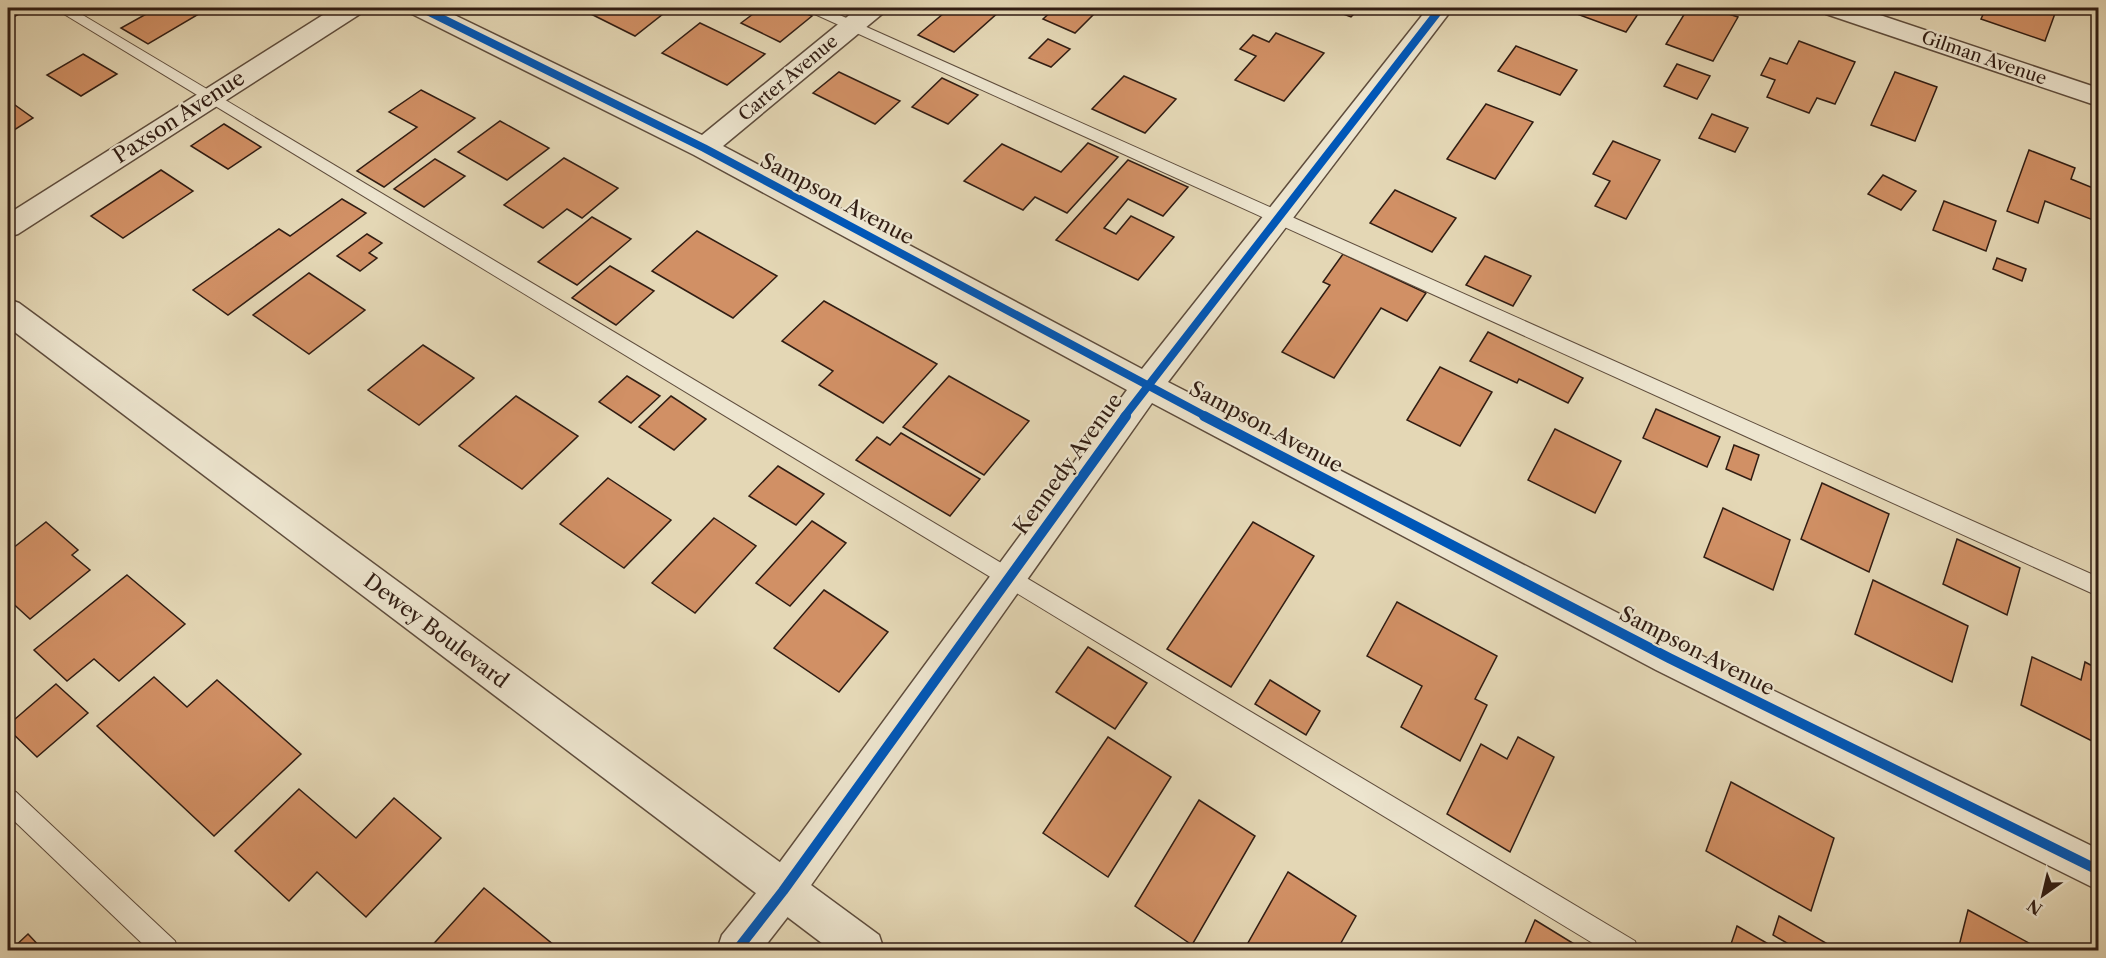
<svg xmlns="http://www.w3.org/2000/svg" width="2106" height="958" font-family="'Libre Caslon Text',serif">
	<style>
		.building { fill: #d19065; stroke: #311d13; stroke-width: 1.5 }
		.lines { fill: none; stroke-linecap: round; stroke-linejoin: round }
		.service-casing { stroke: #5e4c3c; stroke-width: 2 }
		.minor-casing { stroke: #5e4c3c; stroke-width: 3 }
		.tertiary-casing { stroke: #5e4c3c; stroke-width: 3 }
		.service { fill: #ede5cf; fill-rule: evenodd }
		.minor { fill: #ede5cf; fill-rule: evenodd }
		.tertiary { fill: #ede5cf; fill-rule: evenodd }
		.cycleway-far1-casing { stroke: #ede5cf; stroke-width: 10 }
		.cycleway-casing { stroke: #ede5cf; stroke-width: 14 }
		.cycleway-far1 { stroke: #0057b8; stroke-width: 8 }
		.cycleway { stroke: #0057b8; stroke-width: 10 }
		.labels { text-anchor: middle; stroke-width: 4.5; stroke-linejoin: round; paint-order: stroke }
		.far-street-label { font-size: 18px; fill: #311d13; stroke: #ede5cf }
		.street-label { font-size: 21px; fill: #311d13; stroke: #ede5cf }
	</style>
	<rect width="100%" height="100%" fill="#e4d7b5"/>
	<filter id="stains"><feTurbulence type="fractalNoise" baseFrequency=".00333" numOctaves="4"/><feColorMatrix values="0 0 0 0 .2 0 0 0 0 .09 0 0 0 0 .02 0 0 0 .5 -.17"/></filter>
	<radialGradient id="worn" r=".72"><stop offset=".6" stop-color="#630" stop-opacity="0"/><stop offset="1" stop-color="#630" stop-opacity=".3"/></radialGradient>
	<!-- building -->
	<g class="building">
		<polygon points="8,8 30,8 8,20"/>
		<polygon points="157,8 209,8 148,44 121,28"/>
		<polygon points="589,8 662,8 668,10 635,36 585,11"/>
		<polygon points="761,8 793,8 812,16 780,42 741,23"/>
		<polygon points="950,8 995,8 1001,10 954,52 918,35"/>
		<polygon points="1055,8 1085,8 1096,12 1075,33 1043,19"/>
		<polygon points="1327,8 1360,8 1351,17"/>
		<polygon points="1568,8 1642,8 1626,32 1566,10"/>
		<polygon points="1688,8 1710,8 1738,17 1713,61 1666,44"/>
		<polygon points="1986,8 2057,8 2045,41 1981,19"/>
		<polygon points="700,23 765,54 727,85 662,53"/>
		<polygon points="1276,33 1324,53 1284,101 1235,80 1256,56 1240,49 1253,35 1269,42"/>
		<polygon points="1048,39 1070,49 1051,67 1029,58"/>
		<polygon points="1799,41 1855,62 1835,104 1817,98 1809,113 1767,97 1775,80 1761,75 1770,58 1787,64"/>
		<polygon points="1516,46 1577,70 1560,95 1498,71"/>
		<polygon points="83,54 117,74 81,96 47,75"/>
		<polygon points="1677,64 1710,76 1697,99 1664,86"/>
		<polygon points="839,72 900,101 875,124 813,93"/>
		<polygon points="1895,72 1937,87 1915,141 1871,125"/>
		<polygon points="1124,76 1176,99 1145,133 1092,109"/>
		<polygon points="942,78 978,95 948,124 912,107"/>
		<polygon points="421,90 475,118 384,187 357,171 417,127 389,112"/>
		<polygon points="8,100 33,118 8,134"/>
		<polygon points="1486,104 1533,122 1495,179 1447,159"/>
		<polygon points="1712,114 1748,128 1735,152 1699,138"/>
		<polygon points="500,121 549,148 507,180 458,152"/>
		<polygon points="224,124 261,147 228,169 191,146"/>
		<polygon points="1613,141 1660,160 1626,219 1595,206 1610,181 1593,174"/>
		<polygon points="1088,143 1118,157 1067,213 1035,197 1023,210 964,181 1002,144 1061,172"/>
		<polygon points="2029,150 2075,168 2071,179 2098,190 2098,222 2045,201 2038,223 2007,211"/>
		<polygon points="564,158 618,188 582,218 567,209 543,228 504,205"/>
		<polygon points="435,159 465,176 424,207 394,189"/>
		<polygon points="1128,160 1188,187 1163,216 1128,199 1104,228 1116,234 1131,216 1174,237 1138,280 1056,240"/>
		<polygon points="161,170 193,191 123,238 91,216"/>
		<polygon points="1883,175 1916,191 1901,210 1868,194"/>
		<polygon points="1395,190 1456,218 1432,252 1370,223"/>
		<polygon points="342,199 366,213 228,315 193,290 279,229 290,236"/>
		<polygon points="1944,201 1996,221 1986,251 1933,230"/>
		<polygon points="592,217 631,239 577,285 538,262"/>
		<polygon points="697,231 777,276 733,318 652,271"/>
		<polygon points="367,234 382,243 369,253 377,258 360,271 337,256"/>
		<polygon points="1343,254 1426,293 1407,321 1381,308 1334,378 1282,352 1330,285 1323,282"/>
		<polygon points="1485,256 1531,276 1513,306 1466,285"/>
		<polygon points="1997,258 2026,269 2022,281 1993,269"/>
		<polygon points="610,266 654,291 616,325 572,298"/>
		<polygon points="309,273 365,310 309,354 253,315"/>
		<polygon points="824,301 937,364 883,423 819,385 833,371 782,341"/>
		<polygon points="1488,332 1583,378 1568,403 1519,379 1517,383 1470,361"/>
		<polygon points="423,345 474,378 419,425 368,390"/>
		<polygon points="1440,367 1492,392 1460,446 1407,420"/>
		<polygon points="627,376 660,396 631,423 599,402"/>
		<polygon points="949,376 1029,421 984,475 903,427"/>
		<polygon points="516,396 578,436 522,489 459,446"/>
		<polygon points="671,396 706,419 674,450 639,427"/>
		<polygon points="1656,409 1720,437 1707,467 1643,438"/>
		<polygon points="1555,429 1621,461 1595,513 1528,480"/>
		<polygon points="901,433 980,479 950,516 856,460 877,437 890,445"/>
		<polygon points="1734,445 1759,455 1751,480 1726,469"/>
		<polygon points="778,466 824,494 796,525 749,496"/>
		<polygon points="608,478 671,520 624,568 560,524"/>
		<polygon points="1822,483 1889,514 1869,572 1801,539"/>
		<polygon points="1723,508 1790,540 1773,590 1704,557"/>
		<polygon points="714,518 756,546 695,613 652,583"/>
		<polygon points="812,521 846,543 790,606 756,583"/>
		<polygon points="46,522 78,550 72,555 90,570 30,619 8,599 8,552"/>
		<polygon points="1253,522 1314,556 1231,687 1167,649"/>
		<polygon points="1957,539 2020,568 2007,615 1943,584"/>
		<polygon points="127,575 185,624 119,681 94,659 67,681 34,650"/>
		<polygon points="1873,580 1968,626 1952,682 1855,634"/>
		<polygon points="824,590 888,632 839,692 774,648"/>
		<polygon points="1397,602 1497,656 1475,699 1487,705 1460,761 1401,727 1422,686 1367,656"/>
		<polygon points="1088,647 1147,683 1115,729 1056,692"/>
		<polygon points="2032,657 2081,680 2085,662 2098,669 2098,744 2021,705"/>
		<polygon points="154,677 187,707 217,680 301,754 214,836 97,726"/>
		<polygon points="1270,680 1320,711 1306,735 1255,704"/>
		<polygon points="56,684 88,713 37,757 8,729 8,725"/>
		<polygon points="1108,737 1171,777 1108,877 1043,833"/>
		<polygon points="1518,737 1554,757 1510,852 1447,814 1481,744 1507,759"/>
		<polygon points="1731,782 1834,838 1811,911 1706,851"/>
		<polygon points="299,789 356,838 394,798 441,838 366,917 317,872 289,901 235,851"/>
		<polygon points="1199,800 1255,836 1192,945 1135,906"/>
		<polygon points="1288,872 1356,916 1337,950 1244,950"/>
		<polygon points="484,888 560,950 428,950"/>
		<polygon points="1968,910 2040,949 2040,950 1958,950"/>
		<polygon points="1779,916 1826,943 1824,950 1799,950 1773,935"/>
		<polygon points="1535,920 1584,950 1522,950"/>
		<polygon points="1737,926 1779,950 1729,950"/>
		<polygon points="28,934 43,950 11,950"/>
	</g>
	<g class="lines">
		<defs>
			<g id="service">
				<polygon points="54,8 71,8 1635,941 1638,950 1604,950"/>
				<polygon points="806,8 824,8 2098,577 2098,596 808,11"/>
				<polygon points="8,789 16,792 175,941 178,950 149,950 8,815"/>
			</g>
			<g id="minor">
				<polygon points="334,8 363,8 360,14 18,234 8,237 8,214"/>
				<polygon points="409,8 440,8 702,135 858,8 885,8 882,14 723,146 1142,369 1428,8 1453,8 1168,382 1682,646 2098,849 2098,890 1656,670 1152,403 797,905 762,950 717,950 722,935 769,877 1127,390 694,155 412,14"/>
				<polygon points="1823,8 1859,8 2098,88 2098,106 1826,14"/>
			</g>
			<polygon id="tertiary" points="8,299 19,303 879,935 884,950 831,950 8,327"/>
		</defs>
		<!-- service casing -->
		<use href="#service" class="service-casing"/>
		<!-- minor casing -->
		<use href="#minor" class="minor-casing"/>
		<!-- tertiary casing -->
		<use href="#tertiary" class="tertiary-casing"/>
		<!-- service -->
		<use href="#service" class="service"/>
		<!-- minor -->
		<use href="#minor" class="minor"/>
		<!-- tertiary -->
		<use href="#tertiary" class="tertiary"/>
		<defs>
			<g id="cycleway-far1">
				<polyline points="421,8 704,148 1207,417"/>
				<polyline points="1124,417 1441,8"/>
			</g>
			<g id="cycleway">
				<polyline points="1204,416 1669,658 2098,870"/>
				<polyline points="737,950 783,891 1126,416"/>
			</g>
		</defs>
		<!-- cycleway-far1 casing -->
		<use href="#cycleway-far1" class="cycleway-far1-casing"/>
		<!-- cycleway casing -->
		<use href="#cycleway" class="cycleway-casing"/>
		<!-- cycleway-far1 -->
		<use href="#cycleway-far1" class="cycleway-far1"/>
		<!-- cycleway -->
		<use href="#cycleway" class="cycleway"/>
	</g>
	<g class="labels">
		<!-- far-street labels -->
		<g class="far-street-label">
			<text transform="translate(1984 58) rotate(19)" y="6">Gilman Avenue</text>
			<text transform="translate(788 78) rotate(-40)" y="6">Carter Avenue</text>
		</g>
		<!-- street labels -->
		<g class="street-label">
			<text transform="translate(179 117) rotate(-33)" y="7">Paxson Avenue</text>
			<text transform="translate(837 199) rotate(28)" y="7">Sampson Avenue</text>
			<text transform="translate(1266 427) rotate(28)" y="7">Sampson Avenue</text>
			<text transform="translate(1068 464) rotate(-54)" y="7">Kennedy Avenue</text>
			<text transform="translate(436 631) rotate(37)" y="7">Dewey Boulevard</text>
			<text transform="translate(1697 651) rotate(27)" y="7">Sampson Avenue</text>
		</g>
	</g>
	<!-- margin -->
	<rect width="2106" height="958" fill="none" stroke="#e4d7b5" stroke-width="30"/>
	<rect x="9" y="9" width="2088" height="940" fill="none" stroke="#311d13" stroke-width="3"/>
	<rect x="15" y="15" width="2076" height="928" fill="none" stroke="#311d13" stroke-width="1.5"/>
	<!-- north arrow -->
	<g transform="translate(2043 895) rotate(214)" stroke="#ede5cf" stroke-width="4.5" paint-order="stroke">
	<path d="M0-4.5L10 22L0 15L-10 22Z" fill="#311d13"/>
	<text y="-9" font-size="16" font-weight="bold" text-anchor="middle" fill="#311d13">N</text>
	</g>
	<rect width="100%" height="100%" filter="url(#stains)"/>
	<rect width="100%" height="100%" fill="url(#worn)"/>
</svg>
